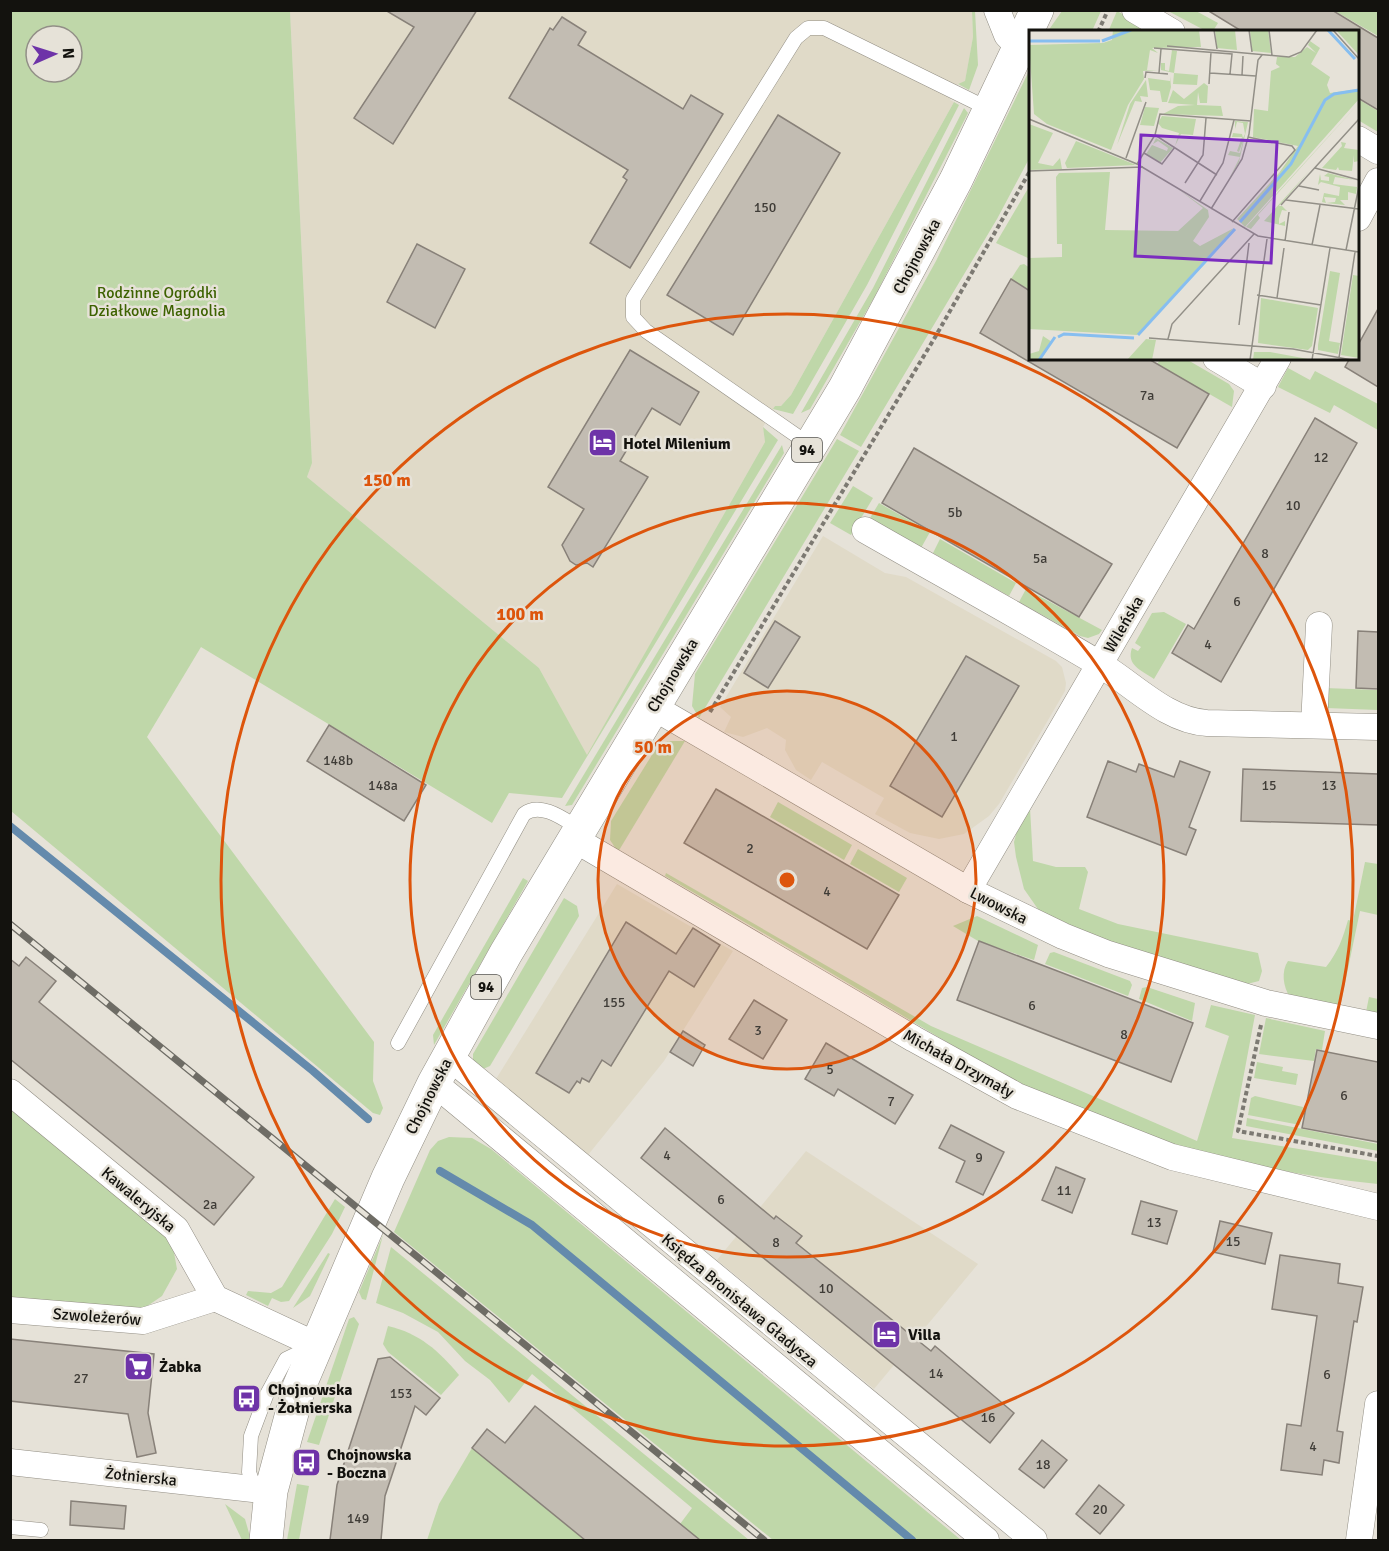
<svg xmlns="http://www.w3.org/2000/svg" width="1389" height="1551" font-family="Signika,sans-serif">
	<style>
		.built { fill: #e0dac8 }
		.green { fill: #bfd7a9; fill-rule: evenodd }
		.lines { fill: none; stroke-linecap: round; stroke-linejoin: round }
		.stream { stroke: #648aac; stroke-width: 8 }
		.building { fill: #c2bcb2; stroke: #888179; stroke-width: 1.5 }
		.lane-casing { stroke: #928e84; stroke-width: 15 }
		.street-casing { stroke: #928e84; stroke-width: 27 }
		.primary-casing { stroke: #928e84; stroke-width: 34 }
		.path { stroke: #7c7972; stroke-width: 4; stroke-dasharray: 4.5 3; stroke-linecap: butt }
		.lane { stroke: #fff; stroke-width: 14 }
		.street { stroke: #fff; stroke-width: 26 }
		.primary { stroke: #fff; stroke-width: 33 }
		.rail-casing { stroke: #6e6c65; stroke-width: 7 }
		.rail { stroke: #e6e2d8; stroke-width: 4.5; stroke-dasharray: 14; stroke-linecap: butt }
		.ring { fill: none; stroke: #dd550c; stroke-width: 3 }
		.labels { text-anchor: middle; stroke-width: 5; stroke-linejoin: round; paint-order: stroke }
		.number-label { font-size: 14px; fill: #3f3c37 }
		.shield { fill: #e6e2d8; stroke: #52504b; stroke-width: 1.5 }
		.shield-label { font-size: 15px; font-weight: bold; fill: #13120e }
		.street-label { font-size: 16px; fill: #13120e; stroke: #e6e2d8 }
		.park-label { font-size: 16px; fill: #3d6200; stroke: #e6e2d8 }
		.poi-label { font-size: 16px; font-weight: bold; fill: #13120e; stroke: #e6e2d8; text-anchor: start }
		.inset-river { fill: none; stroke: #86bef0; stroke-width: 3 }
		.inset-road { fill: none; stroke: #928f87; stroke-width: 1.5 }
		.view { fill: #7b2cbf; fill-opacity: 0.15; stroke: #7b2cbf; stroke-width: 3 }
		.inset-edge { fill: none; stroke: #13120e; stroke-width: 3 }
		.centre { fill: #dd550c; stroke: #e6e2d8; stroke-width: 3 }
		.ring-label { font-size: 18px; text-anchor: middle; font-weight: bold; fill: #dd550c; stroke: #e6e2d8; stroke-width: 5; stroke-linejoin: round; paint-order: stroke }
	</style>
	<rect width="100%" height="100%" fill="#e6e2d8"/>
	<!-- built -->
	<g class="built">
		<polygon points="290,11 972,11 973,37 965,82 958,84 950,100 954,102 791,395 781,406 775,406 763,427 765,442 587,756 539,668 307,477 312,462"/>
		<polygon points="823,536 885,573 906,577 1056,661 1062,667 1066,683 1065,691 999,804 989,816 964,834 939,839 910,833 875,814 884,798 822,762 811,780 796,770 785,750 786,740 767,728 743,737 724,732 731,717 720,707"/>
		<polygon points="617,884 733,951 664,1061 588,1155 496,1079"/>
		<polygon points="806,1151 978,1264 874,1389 717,1260"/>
	</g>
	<!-- green -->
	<g class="green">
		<path d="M10,11H290L312,463L307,477L539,668L587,755L765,442L763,427L778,440L562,798L509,793L492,823L201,647L147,737L374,1042L373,1081L383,1108L380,1115L373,1113L11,811ZM36,36H72V72H36Z"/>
		<polygon points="972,11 975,11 978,65 969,90 958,84 965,81 973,37"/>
		<polygon points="1062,11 1062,10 1101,11 1092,31 1048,31"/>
		<polygon points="1117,11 1152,30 1154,32 1108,32"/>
		<polygon points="1168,11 1196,11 1218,23 1213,31 1206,31"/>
		<polygon points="1335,11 1378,11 1378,36"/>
		<polygon points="1030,69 1030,157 997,219 861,447 840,435 936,261"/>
		<polygon points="1358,99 1378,111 1378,132 1358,120"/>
		<polygon points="954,102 959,105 867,285 793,414 773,409 775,406 781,406 791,395"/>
		<polygon points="964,108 968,113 875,296 810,409 801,413 873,288"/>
		<polygon points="1030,185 1030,259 996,243"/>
		<polygon points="1024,264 1030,268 1030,290 1011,279 1020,265"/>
		<polygon points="1161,359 1186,359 1229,384 1234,391 1232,407 1157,364"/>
		<polygon points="1288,368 1310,380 1315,371 1378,404 1378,430 1334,405 1330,413 1278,387"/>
		<polygon points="837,439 859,451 699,718 692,706 695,674"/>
		<polygon points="782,445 784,453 572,805 565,806"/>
		<polygon points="853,486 873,498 851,535 830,523"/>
		<polygon points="879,503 930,532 921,548 870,518"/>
		<polygon points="940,539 1016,583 1009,596 933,553"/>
		<polygon points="1026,589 1102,630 1099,634 1088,638 1080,636 1019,602"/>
		<path d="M1164,612L1186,624L1154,679C1141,670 1126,665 1132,648L1138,651L1141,647L1135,643L1152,613Z"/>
		<polygon points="1325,688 1378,690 1378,710 1326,708"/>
		<polygon points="668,741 685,741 618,852 610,840 611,821 655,750"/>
		<polygon points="778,802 852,845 844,860 770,817"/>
		<polygon points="1030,808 1033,861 1056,867 1085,867 1088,872 1079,909 1118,924 1258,953 1262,971 1259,981 1247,984 1113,944 1040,912 1024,889 1016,857 1014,842 1017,831"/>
		<polygon points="858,849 907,878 899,892 850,864"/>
		<path d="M1365,862L1378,864V915L1360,911L1340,1007L1366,1012L1369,997L1378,999V1018L1290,997C1283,987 1281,971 1288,961L1326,967C1338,952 1343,938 1348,920L1353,921Z"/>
		<path d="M666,873L931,1026L1197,1141L1229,1036L1205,1027L1211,1005L1255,1015L1232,1138L1378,1162V1184C1269,1173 1160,1148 1059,1102C1000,1075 944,1040 888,1007C814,963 740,919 665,876Z"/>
		<polygon points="523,878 528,881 434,1045 433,1035"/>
		<polygon points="564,898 577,906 579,916 490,1066 483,1069 473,1060 473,1054"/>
		<polygon points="977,916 1038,945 1034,960 978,941 953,926"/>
		<polygon points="1054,952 1130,981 1132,985 1128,996 1045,964 1050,953"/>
		<polygon points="1147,987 1195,1003 1192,1021 1139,999 1142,988"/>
		<polygon points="1266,1018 1325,1031 1322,1050 1316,1049 1314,1061 1259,1054"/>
		<polygon points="1257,1062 1283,1067 1282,1071 1298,1074 1296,1085 1254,1078"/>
		<polygon points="1255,1096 1303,1107 1300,1125 1248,1115 1251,1098"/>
		<polygon points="10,1107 163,1233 173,1247 177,1269 162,1296 140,1311 11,1299"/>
		<polygon points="1247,1118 1378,1144 1378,1151 1246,1126"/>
		<polygon points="449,1137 472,1138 491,1149 961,1540 773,1540 394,1232 430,1150 438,1141"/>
		<polygon points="335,1199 345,1207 332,1234 289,1301 281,1302 272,1298 268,1306 246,1295 248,1291 271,1293 282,1287"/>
		<polygon points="383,1235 366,1300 362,1299 359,1292"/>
		<polygon points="391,1247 749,1540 700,1540 680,1524 692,1508 532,1374 509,1403 490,1380 465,1361 438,1332 403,1313 376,1303"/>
		<polygon points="328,1253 330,1254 310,1296 293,1308"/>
		<polygon points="354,1317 359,1324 319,1445 307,1442 349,1319"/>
		<path d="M388,1326C419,1333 439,1351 459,1375L441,1395L388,1352L383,1344Z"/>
		<polygon points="472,1448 585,1540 427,1540 439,1504"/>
		<polygon points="297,1484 309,1486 299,1540 287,1540"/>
		<polygon points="225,1504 245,1519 251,1540 242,1540"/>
	</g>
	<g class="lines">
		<!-- stream -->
		<g class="stream">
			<polyline points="10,826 313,1071 368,1119"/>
			<polyline points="440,1171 532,1225 912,1540"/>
		</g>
	</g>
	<!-- building -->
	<g class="building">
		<polygon points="385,10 477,10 393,144 354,118 414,27"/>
		<polygon points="1207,10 1332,10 1378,38 1378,110 1358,98 1358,32 1243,32"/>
		<polygon points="562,17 586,32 578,45 683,109 691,95 723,114 630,268 590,243 627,180 623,177 628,170 509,98 550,28 553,30"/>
		<polygon points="778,115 840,153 733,335 667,295"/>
		<polygon points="417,244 465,269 435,328 387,302"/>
		<polygon points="1011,279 1030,291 1030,358 1147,358 1209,394 1177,448 980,333"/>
		<polygon points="1378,309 1378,387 1345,367 1350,358 1358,358 1358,345"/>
		<polygon points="630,350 699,392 680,425 652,408 620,461 648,477 593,567 587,563 576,565 570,561 562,545 584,509 548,487"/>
		<polygon points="1315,418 1357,443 1221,682 1172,653 1188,625 1194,629"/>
		<polygon points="914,448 1112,564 1079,617 882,503"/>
		<polygon points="775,621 800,637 768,688 744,673"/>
		<polygon points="1358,631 1378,632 1378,689 1356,688"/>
		<polygon points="966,656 1019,686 942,817 890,786"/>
		<polygon points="329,725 426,785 404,821 307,761"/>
		<polygon points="1108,761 1136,772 1139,764 1174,777 1180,761 1210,772 1189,827 1196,830 1186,855 1087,817"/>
		<polygon points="1243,769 1378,774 1378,825 1241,821"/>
		<polygon points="716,789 899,895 867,949 684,843"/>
		<polygon points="626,922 676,954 693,928 720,945 694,987 669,971 611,1066 602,1060 589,1082 582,1078 580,1083 577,1081 569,1093 536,1073"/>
		<polygon points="979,941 1193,1023 1171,1082 957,1000"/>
		<polygon points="26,957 56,981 39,1002 254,1177 214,1225 10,1059 10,959 19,966"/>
		<polygon points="754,1000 787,1020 763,1059 729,1039"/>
		<polygon points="683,1031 705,1045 693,1066 670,1052"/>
		<polygon points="826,1043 913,1095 895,1124 838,1089 834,1096 805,1079"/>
		<polygon points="1317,1050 1378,1062 1378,1142 1302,1128"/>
		<polygon points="951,1125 1004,1152 983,1195 956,1182 965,1161 939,1148"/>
		<polygon points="665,1128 774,1219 776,1216 802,1236 796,1243 931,1351 935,1346 1014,1413 990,1443 641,1158"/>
		<polygon points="1056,1167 1085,1179 1072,1213 1042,1200"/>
		<polygon points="1141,1201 1177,1211 1167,1244 1132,1234"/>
		<polygon points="1220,1221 1272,1233 1265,1264 1213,1252"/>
		<polygon points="1280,1255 1340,1264 1338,1283 1363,1287 1357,1322 1354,1321 1337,1431 1343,1432 1339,1463 1324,1460 1322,1475 1281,1470 1287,1424 1301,1426 1317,1316 1272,1309"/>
		<polygon points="10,1339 154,1354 148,1413 156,1453 137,1457 128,1414 10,1401"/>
		<polygon points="390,1357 440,1398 426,1415 415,1406 385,1496 381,1540 330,1540 337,1485 378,1359"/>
		<polygon points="535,1406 700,1540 585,1540 472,1448 487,1429 505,1443"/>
		<polygon points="1042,1440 1067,1460 1044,1488 1019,1469"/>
		<polygon points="1099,1485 1124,1505 1100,1534 1076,1514"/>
		<polygon points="71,1501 126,1506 124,1529 70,1525"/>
	</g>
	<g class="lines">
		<defs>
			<g id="lane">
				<polyline points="810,445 646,331 633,317 633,299 796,38 808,28 824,28 991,110"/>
				<path d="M398,1043L524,814C541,801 565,820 580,829"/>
				<polyline points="256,1492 249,1472 251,1436 266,1396 286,1359 311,1347"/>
				<polyline points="10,1527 41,1530"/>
			</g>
			<g id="street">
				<polyline points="997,10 1007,35 1020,48"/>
				<polyline points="1135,10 1172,32"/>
				<polyline points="1358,139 1378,151"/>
				<polyline points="1358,218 1378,181"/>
				<polyline points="1216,358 1263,386"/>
				<path d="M865,530C942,574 1020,617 1096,662C1131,682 1166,721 1207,723L1378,727"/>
				<polyline points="653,707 968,890 1063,936 1108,954 1266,1003 1378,1026"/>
				<polyline points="1314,725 1319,625"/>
				<polyline points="574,839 914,1039 1017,1096 1172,1157 1378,1207"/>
				<polyline points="968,890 1278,358"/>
				<polyline points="448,1056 1034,1540"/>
				<polyline points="434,1083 986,1540"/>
				<polyline points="10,1092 176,1229 215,1298 316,1345"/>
				<polyline points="10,1310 143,1321 215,1298"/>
				<polyline points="10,1462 271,1491"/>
				<polyline points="1359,1540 1378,1404"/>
			</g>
			<polyline id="primary" points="266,1540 271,1491 299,1387 388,1178 434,1083 506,953 845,388 956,180 1037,10"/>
		</defs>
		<!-- lane casing -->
		<use href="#lane" class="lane-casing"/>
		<!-- street casing -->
		<use href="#street" class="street-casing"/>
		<!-- primary casing -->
		<use href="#primary" class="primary-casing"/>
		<!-- path -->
		<g class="path">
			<polyline points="1098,32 1108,10"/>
			<polyline points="710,712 934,339 1030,171"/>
			<polyline points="1261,1025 1238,1131 1378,1156"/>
		</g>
		<!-- lane -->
		<use href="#lane" class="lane"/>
		<!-- street -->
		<use href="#street" class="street"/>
		<!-- primary -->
		<use href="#primary" class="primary"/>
		<defs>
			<polyline id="rail" points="10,924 764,1540"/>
		</defs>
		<!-- rail casing -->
		<use href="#rail" class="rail-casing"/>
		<!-- rail -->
		<use href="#rail" class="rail"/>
	</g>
	<!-- distance rings -->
	<circle cx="787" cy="880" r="189" fill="#dd550c" fill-opacity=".12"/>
	<g class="ring">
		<circle cx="787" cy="880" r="189"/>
		<circle cx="787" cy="880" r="377"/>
		<circle cx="787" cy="880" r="566"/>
	</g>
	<!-- icons -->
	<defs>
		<symbol id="hotel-square" viewBox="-11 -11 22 22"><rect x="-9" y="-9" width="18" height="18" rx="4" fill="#6e33a8" stroke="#e6e2d8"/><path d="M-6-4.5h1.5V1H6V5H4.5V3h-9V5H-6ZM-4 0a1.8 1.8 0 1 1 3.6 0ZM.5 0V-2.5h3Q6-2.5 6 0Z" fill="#fff"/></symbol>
		<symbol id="supermarket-square" viewBox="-11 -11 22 22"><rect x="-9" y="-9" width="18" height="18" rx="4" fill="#6e33a8" stroke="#e6e2d8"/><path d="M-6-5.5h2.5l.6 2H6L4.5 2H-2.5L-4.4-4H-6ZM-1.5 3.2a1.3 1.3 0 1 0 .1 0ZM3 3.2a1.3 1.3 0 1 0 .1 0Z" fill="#fff"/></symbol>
		<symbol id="bus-square" viewBox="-11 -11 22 22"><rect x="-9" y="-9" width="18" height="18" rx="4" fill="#6e33a8" stroke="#e6e2d8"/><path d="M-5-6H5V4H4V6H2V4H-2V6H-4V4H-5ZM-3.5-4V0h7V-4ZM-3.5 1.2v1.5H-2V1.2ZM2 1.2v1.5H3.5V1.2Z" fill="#fff"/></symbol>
	</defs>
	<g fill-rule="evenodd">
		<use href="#hotel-square" x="586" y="426" width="33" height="33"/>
		<use href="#hotel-square" x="870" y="1318" width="33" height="33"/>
		<use href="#supermarket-square" x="122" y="1350" width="33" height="33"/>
		<use href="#bus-square" x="230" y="1382" width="33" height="33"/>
		<use href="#bus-square" x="290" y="1446" width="33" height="33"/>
	</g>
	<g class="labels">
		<!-- number labels -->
		<g class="number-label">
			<text x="765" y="212">150</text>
			<text x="1147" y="400">7a</text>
			<text x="1321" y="462">12</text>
			<text x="1293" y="510">10</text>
			<text x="955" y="517">5b</text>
			<text x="1265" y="558">8</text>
			<text x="1040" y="563">5a</text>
			<text x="1237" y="606">6</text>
			<text x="1208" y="649">4</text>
			<text x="954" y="741">1</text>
			<text x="338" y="765">148b</text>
			<text x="383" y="790">148a</text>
			<text x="1269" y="790">15</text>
			<text x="1329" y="790">13</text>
			<text x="750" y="853">2</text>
			<text x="827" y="896">4</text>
			<text x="614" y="1007">155</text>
			<text x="1032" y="1010">6</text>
			<text x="758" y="1035">3</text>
			<text x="1124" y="1039">8</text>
			<text x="830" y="1074">5</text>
			<text x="1344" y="1100">6</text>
			<text x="891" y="1106">7</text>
			<text x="667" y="1160">4</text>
			<text x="979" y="1162">9</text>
			<text x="1064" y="1195">11</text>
			<text x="721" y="1204">6</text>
			<text x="210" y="1209">2a</text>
			<text x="1154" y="1227">13</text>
			<text x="1233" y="1246">15</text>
			<text x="776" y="1247">8</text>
			<text x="826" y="1293">10</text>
			<text x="936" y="1378">14</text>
			<text x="1327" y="1379">6</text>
			<text x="81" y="1383">27</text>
			<text x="401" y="1398">153</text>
			<text x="988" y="1422">16</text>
			<text x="1313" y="1451">4</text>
			<text x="1043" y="1469">18</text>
			<text x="1100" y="1514">20</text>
			<text x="358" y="1523">149</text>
		</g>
		<!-- shield labels -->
		<g class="shield">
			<rect x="792" y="438" width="30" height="24" rx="4.5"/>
			<rect x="471" y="975" width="30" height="24" rx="4.5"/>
		</g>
		<g class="shield-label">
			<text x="807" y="455">94</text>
			<text x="486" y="992">94</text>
		</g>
		<!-- street labels -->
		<g class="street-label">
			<text transform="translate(916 256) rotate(-62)" y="6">Chojnowska</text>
			<text transform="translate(1123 624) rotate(-60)" y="6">Wileńska</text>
			<text transform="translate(672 675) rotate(-59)" y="6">Chojnowska</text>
			<text transform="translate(999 905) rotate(27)" y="6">Lwowska</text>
			<text transform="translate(959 1063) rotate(29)" y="6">Michała Drzymały</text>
			<text transform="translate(428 1096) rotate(-63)" y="6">Chojnowska</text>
			<text transform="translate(139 1199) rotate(40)" y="6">Kawaleryjska</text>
			<text transform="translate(740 1300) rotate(40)" y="6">Księdza Bronisława Gładysza</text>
			<text transform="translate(97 1316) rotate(4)" y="6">Szwoleżerów</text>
			<text transform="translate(141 1476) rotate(6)" y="6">Żołnierska</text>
		</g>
		<!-- park labels -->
		<g class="park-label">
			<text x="157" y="298">Rodzinne Ogródki<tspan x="157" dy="18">Działkowe Magnolia</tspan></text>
		</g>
		<!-- poi labels -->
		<g class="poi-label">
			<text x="623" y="449">Hotel Milenium</text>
			<text x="908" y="1340">Villa</text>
			<text x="159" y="1372">Żabka</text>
			<text x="268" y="1395">Chojnowska<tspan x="268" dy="18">- Żołnierska</tspan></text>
			<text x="327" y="1460">Chojnowska<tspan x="327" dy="18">- Boczna</tspan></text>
		</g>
	</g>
	<!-- overview -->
	<g transform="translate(1029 30)">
		<rect width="330" height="330" fill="#e6e2d8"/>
		<path d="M84,0H170L172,17L123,18L129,23L121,20L118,40H129L114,41L115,49L99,75L82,120L18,94L5,84L0,15L74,13L83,10ZM186,0H206L208,20L188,18ZM221,0H239L242,23L223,21ZM307,0H330V25L328,23ZM281,11L291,18L282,34L301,47L298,55L301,63L330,59V69L216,197L208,189L250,143L269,116L224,107L225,79L239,81L242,41L251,37L247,34L248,27H266L278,17L287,23L279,15ZM143,20L148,21L145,43L169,45L168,55L144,54L145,43L132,40V33H136V40L140,41ZM121,43L141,46L142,57L138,72H133L131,61L121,60L119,48L141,51V46ZM117,50L119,67L111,66L113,72L106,71L88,115L101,74ZM175,53L179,56L178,73H171L169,62L168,75L192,76L194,86L134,84L149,76L166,75L139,73L144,60L155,69ZM330,73L229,185L231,188L222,199L217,197ZM116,77L130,78L125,96L111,95ZM133,86L167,89L164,105L152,104L146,116L150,103L133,98L129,93ZM206,91L219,92L210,132L200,149L211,127L199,125L201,121L211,123L214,111L210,122L208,121L213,107H203L204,103L213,104L214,108L216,104L214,93L208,92L206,99ZM0,94L24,103L9,133L24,136L31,128L33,139L0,140ZM127,108L144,118L131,133L117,124L123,115L138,121L139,118L129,111L124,114ZM47,111L107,135L38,138L36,133ZM312,112L317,113L315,118L330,120V131L325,132V125L323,141L310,140L309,137L307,140L293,138L313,116ZM282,139L250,176H253L258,181L253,180L250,189V194L256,191V196L235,191ZM81,142L76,200L149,201L174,178L149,159L179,180L180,187L164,211L171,216L205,198L108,305L0,299V228L33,227V214H28L27,147L30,143ZM299,143L326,150L306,147L304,154L328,157L329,151L327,164L319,162V170H311L316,175L297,173L306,172L307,168L295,167L297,173L293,172L295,163L310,166L311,157L292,152L289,155L291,144L292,150L300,151V147L295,146ZM301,241L311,243L300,311L311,313L309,324L289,320V315ZM324,245L330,246V328L312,325ZM232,268L289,278L283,316L279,320L229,313ZM14,306L23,312L12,330H0V324L10,321ZM117,309L127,310L123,330H98ZM225,322H241L279,329L224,330Z" fill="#bfd7a9"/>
		<path class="inset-river" d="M299,0L326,29M0,11H71M73,11L102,0M211,192L262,134L296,70L305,64L330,60M109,305L206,199M29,307L35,304L105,308M10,330L26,307"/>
		<path class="inset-road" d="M185,0L188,19M220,0L223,22M240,0L243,25M304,0L330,29M138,16L260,27L272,22L288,0M125,18L203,24L201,44M130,43L132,19M181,43L227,46M213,45L214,26M116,48L117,42L139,44M180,54L182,22M0,89L108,134L229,206L330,222M126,105L188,145M115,123L133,134L146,117M97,128L117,72M108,134L126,105L131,84L222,91M286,138L330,150M0,141L114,137M156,153L174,125L177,88M270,156L290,160M257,170L330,179M171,171L194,133L205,90M252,175L330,89M182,179L213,129L220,104L229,30L233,25M203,192L266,120L263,116L219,107M256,211L260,182M283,215L291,175M317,220L330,156M228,265L292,275M248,268L255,218M210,295L220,213M120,308L264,319L323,330M139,309L143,294L225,204M310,328L326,222M221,330L238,209M283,330L301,218"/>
		<path class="view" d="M112,105L248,112L242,233L106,226Z"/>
		<rect width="330" height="330" class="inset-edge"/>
	</g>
	<circle cx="787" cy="880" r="9" class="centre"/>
	<g class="ring-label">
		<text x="387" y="486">150 m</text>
		<text x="520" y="620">100 m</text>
		<text x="653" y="753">50 m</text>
	</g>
	<!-- border -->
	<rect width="1389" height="1551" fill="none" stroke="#13120e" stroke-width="24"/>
	<!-- north arrow -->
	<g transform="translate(54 54) rotate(87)"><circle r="28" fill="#e6e2d8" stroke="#928f87" stroke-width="1.5"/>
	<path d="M0-4.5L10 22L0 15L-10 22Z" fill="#6e33a8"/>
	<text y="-9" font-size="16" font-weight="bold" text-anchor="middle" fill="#13120e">N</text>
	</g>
</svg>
